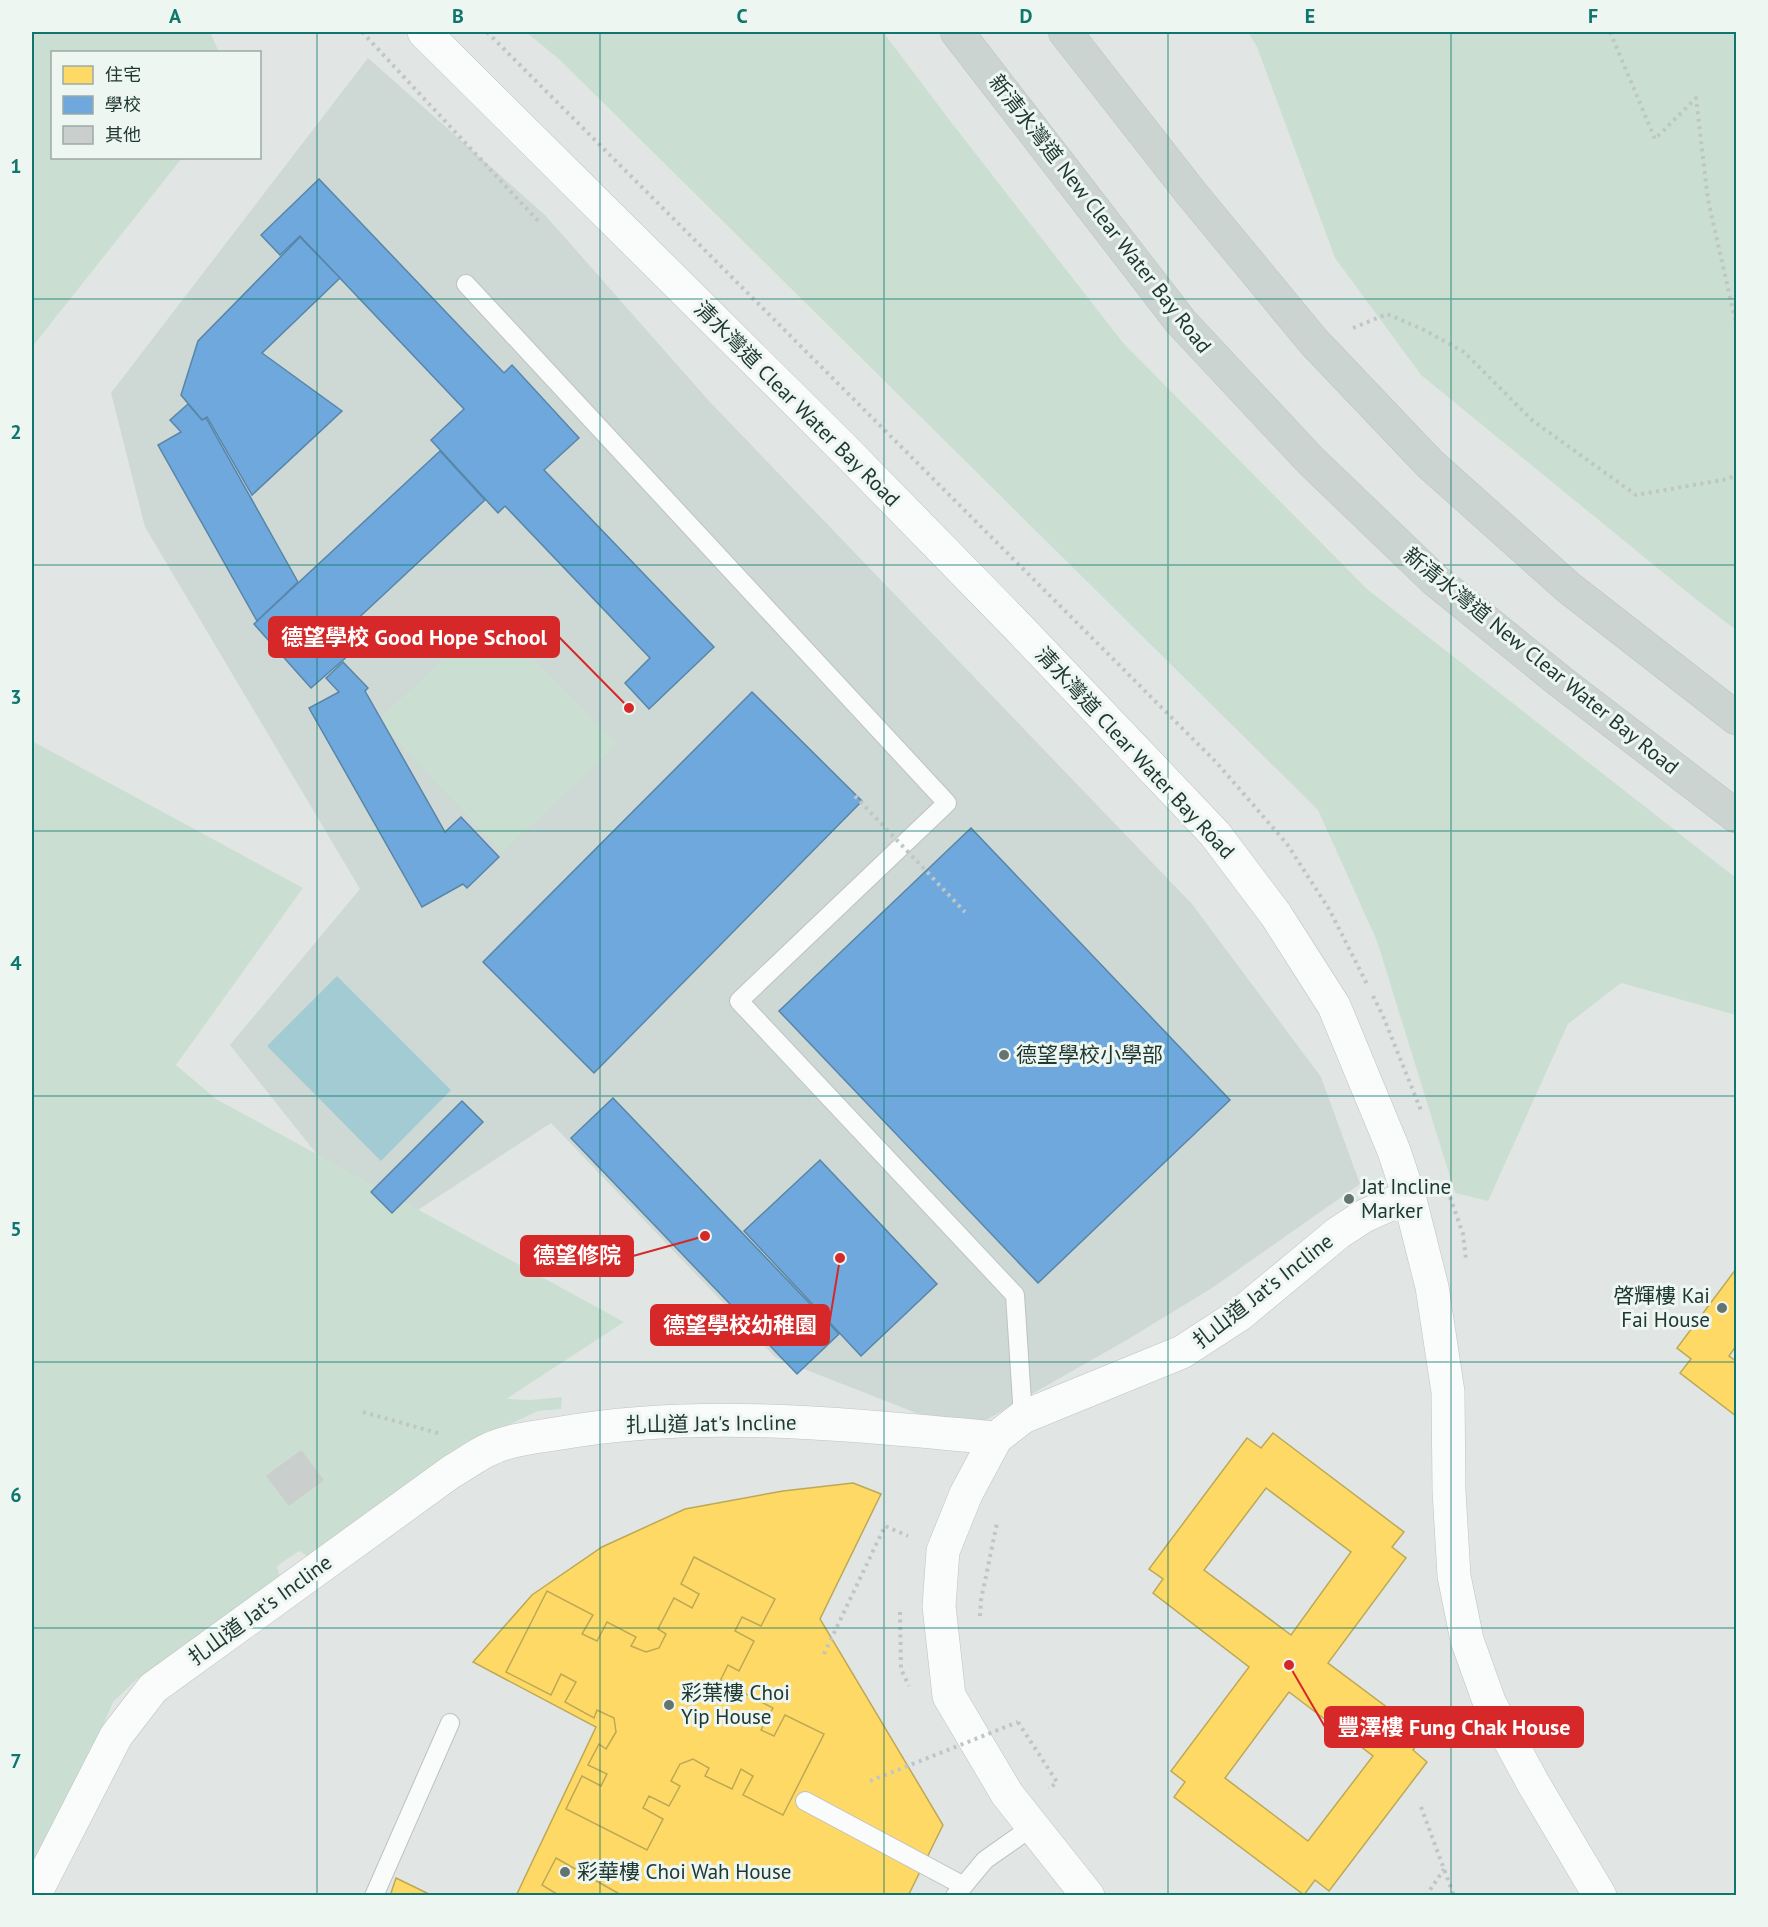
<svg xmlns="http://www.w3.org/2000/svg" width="1768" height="1927" font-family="'PT Sans','Noto Sans TC',sans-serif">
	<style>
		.built { fill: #ced8d4 }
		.green { fill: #cadfd1 }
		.water { fill: #a3cbd3 }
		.homes { fill: #ffd966; stroke: #bca956; stroke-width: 1.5; fill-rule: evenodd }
		.schools { fill: #6fa8dc; stroke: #5786a9; stroke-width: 1.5 }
		.building { fill: #cacfcd; stroke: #cacfcd; stroke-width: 1.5 }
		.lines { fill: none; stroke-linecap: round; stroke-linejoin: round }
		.service-casing { stroke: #bec3c1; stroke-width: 20 }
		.minor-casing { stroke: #bec3c1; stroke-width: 34 }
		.secondary-casing { stroke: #bdc4c1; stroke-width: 34 }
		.primary-casing { stroke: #bbc3c1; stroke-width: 34 }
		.path { stroke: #bfc6c5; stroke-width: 4; stroke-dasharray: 3 4.5; stroke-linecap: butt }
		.service { stroke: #fafbfb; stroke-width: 18 }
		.minor { stroke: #fafbfb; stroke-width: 33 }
		.secondary { stroke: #fafbfb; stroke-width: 33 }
		.primary { stroke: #ccd4d2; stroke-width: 33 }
		.path-bridge { stroke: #bfc6c5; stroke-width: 4; stroke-dasharray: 3 4.5; stroke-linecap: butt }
		.grid { fill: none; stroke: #0f766e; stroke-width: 1.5; stroke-opacity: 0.55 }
		.poi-dot { fill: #647570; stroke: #eef6f2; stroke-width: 2 }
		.labels { text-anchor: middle; stroke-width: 6; stroke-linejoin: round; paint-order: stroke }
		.street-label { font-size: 21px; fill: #203832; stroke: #eef6f2 }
		.poi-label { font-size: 21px; fill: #203832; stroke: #eef6f2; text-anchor: start }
		.leader { fill: none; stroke: #d62828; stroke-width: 2 }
		.callout-dot { fill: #d62828; stroke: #eef6f2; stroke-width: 2 }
		.callout { fill: #d62828; stroke: #d62828; stroke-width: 2 }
		.callout-label { font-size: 22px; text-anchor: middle; font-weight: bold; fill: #fff }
		.neatline { fill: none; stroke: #0f766e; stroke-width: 2 }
		.grid-label { font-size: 20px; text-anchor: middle; font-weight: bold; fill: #0f766e }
	</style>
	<rect width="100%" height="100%" fill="#e1e6e4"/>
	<!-- built -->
	<polygon class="built" points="368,58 545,215 709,401 1192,904 1321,1077 1360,1184 1212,1288 1125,1341 965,1432 776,1358 551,1123 395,1225 350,1196 230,1045 360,889 145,527 111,393"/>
	<!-- green -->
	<g class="green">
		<polygon points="32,32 210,32 219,52 52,52 52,158 182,158 32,347"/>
		<polygon points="526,32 883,32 951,122 1124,344 1367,589 1736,878 1736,1015 1621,983 1568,1024 1488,1201 1455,1193 1377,941 1318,810 560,60"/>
		<polygon points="1248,32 1736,32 1736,630 1693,597 1421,375 1335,258 1257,47"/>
		<polygon points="489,613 617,744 502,853 392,735 382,717"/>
		<polygon points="32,741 303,888 176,1065 216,1099 624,1322 506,1399 530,1400 562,1397 561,1409 538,1411 506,1426 321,1556 314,1560 299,1551 277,1566 281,1580 172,1660 137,1679 113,1702 70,1805 32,1878"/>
	</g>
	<!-- water -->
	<polygon class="water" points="337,976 451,1090 381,1161 267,1046"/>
	<!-- homes -->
	<g class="homes">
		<polygon points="1736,1269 1736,1346 1729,1356 1736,1361 1736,1416 1680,1373 1691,1359 1677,1348"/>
		<path d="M1273,1433L1404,1532L1392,1547L1406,1558L1328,1663L1424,1735L1413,1750L1427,1762L1329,1891L1315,1880L1304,1895L1174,1797L1185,1782L1171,1771L1249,1667L1153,1593L1163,1579L1149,1569L1247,1438L1261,1448ZM1266,1488L1351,1552L1291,1635L1204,1570ZM1289,1692L1373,1756L1308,1841L1225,1778Z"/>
		<polygon points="853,1483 881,1494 820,1619 943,1825 908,1896 516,1896 596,1727 473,1662 532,1595 602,1547 685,1509 783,1491"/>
		<polygon points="694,1557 775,1599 761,1626 742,1617 735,1631 754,1641 739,1671 728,1665 721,1679 723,1692 740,1702 744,1693 773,1708 761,1730 774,1736 785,1715 824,1734 783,1815 743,1795 753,1776 741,1769 732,1789 705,1776 709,1768 693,1759 680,1764 671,1781 680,1786 669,1806 649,1796 643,1808 663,1819 647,1850 566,1809 582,1776 601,1786 607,1774 588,1765 599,1744 606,1749 616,1732 614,1718 597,1710 594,1718 565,1702 576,1682 561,1674 551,1695 506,1672 547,1591 593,1615 582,1634 597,1641 607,1622 636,1637 631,1646 646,1652 659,1648 666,1634 658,1629 674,1598 692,1608 699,1594 681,1584"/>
		<polygon points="556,1858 623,1896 560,1896 542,1885"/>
		<polygon points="396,1878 433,1896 390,1896"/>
	</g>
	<!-- schools -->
	<g class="schools">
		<polygon points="319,179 504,373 512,365 579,438 544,470 714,647 649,709 625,683 650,658 505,506 498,513 431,440 464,409 300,236 280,255 261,235"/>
		<polygon points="300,237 340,278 262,353 342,411 252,495 207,417 202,420 181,395 198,341"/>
		<polygon points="188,404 202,420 206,418 298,582 257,621 158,445 181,432 170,420"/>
		<polygon points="440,451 485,500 336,639 350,654 311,688 254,624"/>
		<polygon points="343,662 368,688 365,691 445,832 461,817 499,857 467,888 463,884 422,907 309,708 339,692 326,678"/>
		<polygon points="752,692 862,801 594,1073 483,962"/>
		<polygon points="971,828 1230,1100 1038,1283 779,1011"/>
		<polygon points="613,1098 839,1334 797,1374 571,1138"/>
		<polygon points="462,1101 483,1122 392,1213 371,1192"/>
		<polygon points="820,1160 937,1284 861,1356 744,1231"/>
	</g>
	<!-- building -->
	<polygon class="building" points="301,1451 323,1480 289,1505 267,1476"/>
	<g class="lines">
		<defs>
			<g id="service">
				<polyline points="466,284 947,803 739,1001 1015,1295 1023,1417"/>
				<polyline points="805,1801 962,1885"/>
				<polyline points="374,1896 450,1723"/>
				<polyline points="955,1896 985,1860 1032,1827"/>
			</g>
			<g id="minor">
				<path d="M34,1896L116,1736L153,1688L451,1472C464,1465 476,1455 490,1449C511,1439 538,1437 561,1433C705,1408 852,1425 996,1438"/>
				<polyline points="1088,1896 1007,1794 949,1696 939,1606 943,1551 966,1494 996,1438 1023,1417 1182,1352 1239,1315 1338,1233 1364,1216 1409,1196"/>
			</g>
			<polyline id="secondary" points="424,32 845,450 1019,628 1215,834 1276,915 1334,1006 1394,1151 1409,1196 1432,1287 1448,1392 1449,1491 1454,1576 1467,1640 1490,1704 1533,1783 1600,1896"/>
			<g id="primary">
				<polyline points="957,32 1181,322 1310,460 1435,580 1561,682 1736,816"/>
				<polyline points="1065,32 1191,193 1314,342 1430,464 1569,588 1736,718"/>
			</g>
		</defs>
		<!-- service casing -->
		<use href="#service" class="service-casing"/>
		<!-- minor casing -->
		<use href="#minor" class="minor-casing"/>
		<!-- secondary casing -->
		<use href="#secondary" class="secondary-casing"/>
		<!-- primary casing -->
		<use href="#primary" class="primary-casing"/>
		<!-- path -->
		<g class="path">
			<polyline points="362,32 541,224"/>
			<polyline points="487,32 1217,763 1287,844 1329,909 1367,984"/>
			<polyline points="1610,32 1655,139 1696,98 1708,200 1735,319 1736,320"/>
			<polyline points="1353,328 1387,314 1424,330 1464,352 1533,421 1636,495 1728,479 1736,475"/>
			<polyline points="1373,996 1383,1016 1422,1113"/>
			<polyline points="1450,1197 1463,1234 1466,1260"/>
			<polyline points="363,1412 441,1434"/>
			<polyline points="900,1612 901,1669 909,1686"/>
			<polyline points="980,1616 981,1600 997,1523"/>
			<polyline points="824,1654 885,1526 908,1536"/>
			<polyline points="1018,1722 1057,1782 1050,1788 1048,1788"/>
			<polyline points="1421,1807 1454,1896"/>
			<polyline points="1426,1896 1444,1869"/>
		</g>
		<!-- service -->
		<use href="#service" class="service"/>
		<!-- minor -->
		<use href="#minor" class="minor"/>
		<!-- secondary -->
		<use href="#secondary" class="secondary"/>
		<!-- primary -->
		<use href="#primary" class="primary"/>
		<!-- path-bridge -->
		<g class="path-bridge">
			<polyline points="855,796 965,912"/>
			<polyline points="870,1781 1018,1722"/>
		</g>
	</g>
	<!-- grid -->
	<path class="grid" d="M317,32V1896M600,32V1896M884,32V1896M1168,32V1896M1451,32V1896M32,299H1736M32,565H1736M32,831H1736M32,1096H1736M32,1362H1736M32,1628H1736"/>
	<!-- markers -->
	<g class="poi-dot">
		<circle cx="1004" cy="1055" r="6"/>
		<circle cx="1349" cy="1199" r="6"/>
		<circle cx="1722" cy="1308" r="6"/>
		<circle cx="669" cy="1705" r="6"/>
		<circle cx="565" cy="1872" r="6"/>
	</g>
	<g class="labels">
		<!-- street labels -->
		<g class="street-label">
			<text transform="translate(1100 214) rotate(52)" y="7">新清水灣道 New Clear Water Bay Road</text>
			<text transform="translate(797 404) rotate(45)" y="7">清水灣道 Clear Water Bay Road</text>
			<text transform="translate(1541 661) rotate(39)" y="7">新清水灣道 New Clear Water Bay Road</text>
			<text transform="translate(1135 753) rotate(47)" y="7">清水灣道 Clear Water Bay Road</text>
			<text transform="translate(1263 1291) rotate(-38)" y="7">扎山道 Jat's Incline</text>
			<text transform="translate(711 1424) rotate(-1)" y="7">扎山道 Jat's Incline</text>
			<text transform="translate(260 1610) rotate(-36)" y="7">扎山道 Jat's Incline</text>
		</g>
		<!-- poi labels -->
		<g class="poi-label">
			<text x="1016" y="1062">德望學校小學部</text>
			<text x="1361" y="1194">Jat Incline<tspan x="1361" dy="24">Marker</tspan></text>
			<text x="1710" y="1303" text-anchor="end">啓輝樓 Kai<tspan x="1710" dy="24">Fai House</tspan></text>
			<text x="681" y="1700">彩葉樓 Choi<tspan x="681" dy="24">Yip House</tspan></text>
			<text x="577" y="1879">彩華樓 Choi Wah House</text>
		</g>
	</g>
	<!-- callouts -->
	<path class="leader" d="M629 708L559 637M705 1236L633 1256M840 1258L829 1325M1289 1665L1325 1727"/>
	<g class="callout-dot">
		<circle cx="629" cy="708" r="6"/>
		<circle cx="705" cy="1236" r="6"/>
		<circle cx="840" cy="1258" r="6"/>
		<circle cx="1289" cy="1665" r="6"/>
	</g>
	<g class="callout">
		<rect x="269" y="617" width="290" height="40" rx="6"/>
		<rect x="521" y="1236" width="112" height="40" rx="6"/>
		<rect x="651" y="1305" width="178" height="40" rx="6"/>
		<rect x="1325" y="1707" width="258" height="40" rx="6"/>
	</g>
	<g class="callout-label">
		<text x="414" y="645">德望學校 Good Hope School</text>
		<text x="577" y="1263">德望修院</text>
		<text x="740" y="1333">德望學校幼稚園</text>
		<text x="1454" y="1735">豐澤樓 Fung Chak House</text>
	</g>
	<!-- border -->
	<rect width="1768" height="1927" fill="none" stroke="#eef6f2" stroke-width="66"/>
	<!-- legend -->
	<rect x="51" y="51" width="210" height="108" fill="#eef6f2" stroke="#9caaa5" stroke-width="1.5"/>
	<rect x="63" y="66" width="30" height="18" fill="#ffd966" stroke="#9caaa5" stroke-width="1.5"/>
	<text x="105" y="81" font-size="18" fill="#203832">住宅</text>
	<rect x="63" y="96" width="30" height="18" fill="#6fa8dc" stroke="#9caaa5" stroke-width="1.5"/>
	<text x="105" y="111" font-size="18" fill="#203832">學校</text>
	<rect x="63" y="126" width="30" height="18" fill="#cacfcd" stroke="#9caaa5" stroke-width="1.5"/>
	<text x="105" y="141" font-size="18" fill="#203832">其他</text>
	<rect x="33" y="33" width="1702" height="1861" class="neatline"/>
	<g class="grid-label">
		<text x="175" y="23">A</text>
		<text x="458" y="23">B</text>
		<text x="742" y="23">C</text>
		<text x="1026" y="23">D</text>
		<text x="1310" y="23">E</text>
		<text x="1593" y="23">F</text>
		<text x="16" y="173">1</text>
		<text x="16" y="439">2</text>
		<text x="16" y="704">3</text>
		<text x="16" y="970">4</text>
		<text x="16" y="1236">5</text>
		<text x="16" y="1502">6</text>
		<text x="16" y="1768">7</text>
	</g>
</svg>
